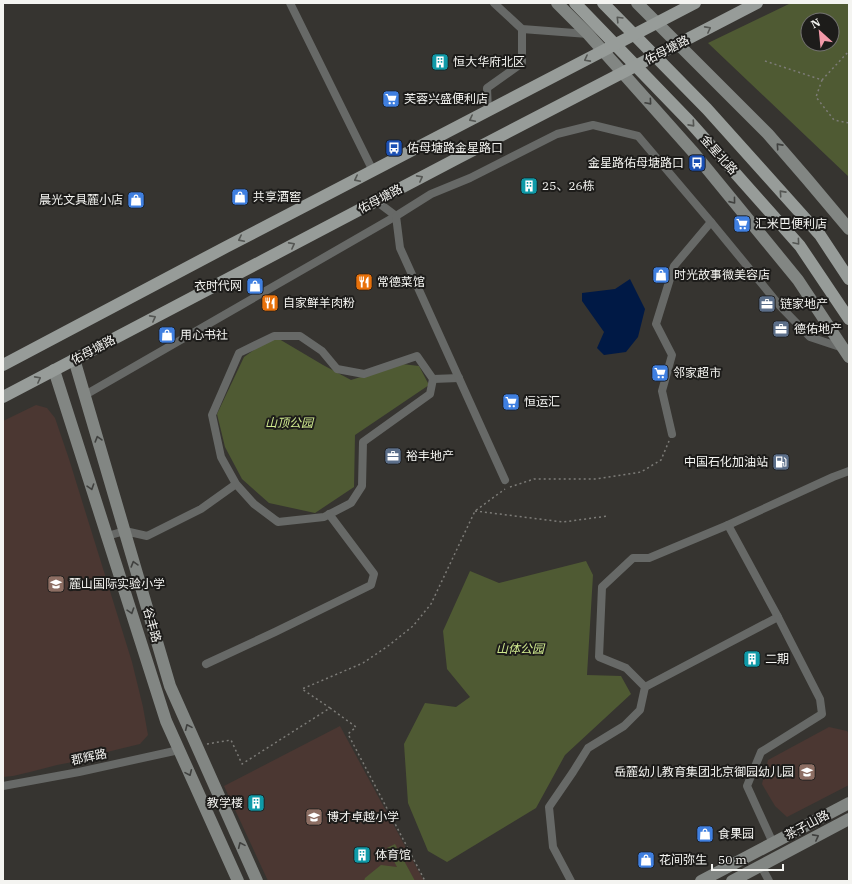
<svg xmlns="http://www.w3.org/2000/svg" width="852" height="884" font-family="'IBM Plex Serif','Noto Sans SC',serif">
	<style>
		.education { fill: #4b3732 }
		.green { fill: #4f5a33; fill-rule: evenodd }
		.water { fill: #001945 }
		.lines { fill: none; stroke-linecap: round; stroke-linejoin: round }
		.path { stroke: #7d7c78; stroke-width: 1.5; stroke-dasharray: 2 3; stroke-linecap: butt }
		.street { stroke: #676967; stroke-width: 8 }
		.secondary { stroke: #828683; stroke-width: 12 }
		.primary { stroke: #979c99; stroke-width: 12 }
		.oneway { stroke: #545653 }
		.oneway2 { stroke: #40413f }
		.labels { text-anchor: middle; stroke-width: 4; stroke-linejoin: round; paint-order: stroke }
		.street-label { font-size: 12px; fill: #f4f4f1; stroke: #1d1c1a }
		.poi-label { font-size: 12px; fill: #f4f4f1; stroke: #1d1c1a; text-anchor: start }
		.park-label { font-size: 12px; font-style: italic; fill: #d0ea8f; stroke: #1d1c1a }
	</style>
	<rect width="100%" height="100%" fill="#363430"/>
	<!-- education -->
	<g class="education">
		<polygon points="36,405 47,408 55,418 69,459 132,662 143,707 148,735 140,744 107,752 83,760 57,765 30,772 13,776 3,777 3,421"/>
		<polygon points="340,726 424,881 268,881 224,786"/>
		<polygon points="829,727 847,731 849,734 849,785 787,817 775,806 762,784 768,760"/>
	</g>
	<!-- green -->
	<g class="green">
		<path d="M791,3H849V177L708,43ZM808,20H832V44H808Z"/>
		<polygon points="274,336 323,365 351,380 402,364 419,366 429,385 355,435 354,487 315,513 269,503 242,479 225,447 217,414 244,357"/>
		<polygon points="586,561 593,575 587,675 621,676 631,694 565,755 536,808 447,862 428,851 408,803 404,744 425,703 456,707 470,697 447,669 443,631 470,571 499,583"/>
		<polygon points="395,844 415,881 364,881 365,878 381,865 397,867 387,848"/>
	</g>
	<!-- water -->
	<polygon class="water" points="630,279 645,309 638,337 626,352 604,355 597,348 604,332 582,301 582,293 615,289"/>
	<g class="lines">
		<!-- path -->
		<g class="path">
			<polyline points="765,61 822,80 816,97 834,120 849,123"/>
			<polyline points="822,80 849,51"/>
			<polyline points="510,487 534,479 596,479 641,472 661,460 669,441"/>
			<polyline points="475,511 563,522 608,516"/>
			<polyline points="330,708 302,689 363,663 388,646 413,626 431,604 475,511 505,489"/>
			<polyline points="207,744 231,740 242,764 330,708 356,727 348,734 425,881"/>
		</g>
		<!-- street -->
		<g class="street">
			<polyline points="290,3 373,171"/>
			<polyline points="494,3 522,29 588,34"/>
			<polyline points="488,111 487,88 522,63 522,29"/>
			<polyline points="433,379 459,378"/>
			<polyline points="85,395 396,216 376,201"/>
			<polyline points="672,434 662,391 672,355 656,324 674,266 711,222"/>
			<polyline points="505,480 400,248 396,216 431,194 470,178 557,134 593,125 638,136 711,222 780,306 810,337 843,348"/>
			<polyline points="728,525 833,477 849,471"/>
			<polyline points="107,536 125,531 147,536 201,509 236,484 221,457 212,415 239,353 274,336 300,336 322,351 337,369 364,374 417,356 433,379 430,394 363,442 362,486 351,503 324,517 278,522 254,504 236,484"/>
			<polyline points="206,664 275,632 371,585 374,574 329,514"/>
			<polyline points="645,687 778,617"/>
			<polyline points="3,786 79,772 179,750"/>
			<polyline points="761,866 769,881"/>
			<polyline points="571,881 553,847 549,807 573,772 588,748 624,726 640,710 645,687 626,668 599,657 602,587 633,558 649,558 728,525 778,617 820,699 822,714 761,752 747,786 773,843"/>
		</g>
		<!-- secondary -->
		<g class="secondary">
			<polyline points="557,3 588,34 694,153 798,280 849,357"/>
			<polyline points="637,3 768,134 807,179 849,229"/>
			<polyline points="74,359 170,686 257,881"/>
			<polyline points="54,370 166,721 238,881"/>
			<polyline points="701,881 849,803"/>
			<polyline points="732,881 849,819"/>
		</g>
		<!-- primary -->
		<g class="primary">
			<polyline points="575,3 689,121 800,246 849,319"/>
			<polyline points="603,3 707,109 820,235 849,279"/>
			<polyline points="3,365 226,247 695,3"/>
			<polyline points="3,397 458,158 757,3"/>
		</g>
	</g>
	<!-- one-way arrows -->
	<defs><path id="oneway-chevron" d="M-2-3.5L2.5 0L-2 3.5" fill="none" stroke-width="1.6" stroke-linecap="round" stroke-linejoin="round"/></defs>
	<g class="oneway">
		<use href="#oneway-chevron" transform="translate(619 19) rotate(-134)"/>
		<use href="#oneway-chevron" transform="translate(708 29) rotate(-28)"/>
		<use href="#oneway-chevron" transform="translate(587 59) rotate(152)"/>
		<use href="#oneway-chevron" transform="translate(472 119) rotate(153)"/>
		<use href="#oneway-chevron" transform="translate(692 124) rotate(48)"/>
		<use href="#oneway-chevron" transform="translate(420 178) rotate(-28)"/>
		<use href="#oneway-chevron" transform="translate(357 179) rotate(153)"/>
		<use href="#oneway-chevron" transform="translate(782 193) rotate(-132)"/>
		<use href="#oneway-chevron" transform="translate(241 239) rotate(153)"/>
		<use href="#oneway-chevron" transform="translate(797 242) rotate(50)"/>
		<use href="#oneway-chevron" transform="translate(292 245) rotate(-28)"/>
		<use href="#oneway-chevron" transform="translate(153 318) rotate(-28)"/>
		<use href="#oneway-chevron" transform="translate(38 379) rotate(-28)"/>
	</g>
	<g class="oneway2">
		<use href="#oneway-chevron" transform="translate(649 102) rotate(49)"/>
		<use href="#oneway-chevron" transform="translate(779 146) rotate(-132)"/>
		<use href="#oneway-chevron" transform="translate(733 201) rotate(51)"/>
		<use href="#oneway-chevron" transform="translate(98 439) rotate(-106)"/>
		<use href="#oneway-chevron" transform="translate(91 487) rotate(72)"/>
		<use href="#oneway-chevron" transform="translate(134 564) rotate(-106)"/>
		<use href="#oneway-chevron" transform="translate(131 611) rotate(72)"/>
		<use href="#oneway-chevron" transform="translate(188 727) rotate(-114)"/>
		<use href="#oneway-chevron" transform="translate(189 773) rotate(66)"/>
		<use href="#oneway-chevron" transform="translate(816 837) rotate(-28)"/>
		<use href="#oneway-chevron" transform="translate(241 845) rotate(-114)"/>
	</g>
	<!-- icons -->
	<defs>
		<symbol id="building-square" viewBox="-11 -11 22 22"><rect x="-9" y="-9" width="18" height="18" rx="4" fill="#0f9aa8" stroke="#1d1c1a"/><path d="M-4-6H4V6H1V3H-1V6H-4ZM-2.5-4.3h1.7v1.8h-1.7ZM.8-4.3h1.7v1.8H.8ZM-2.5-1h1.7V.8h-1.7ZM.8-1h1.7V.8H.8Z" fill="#fff"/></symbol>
		<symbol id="supermarket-square" viewBox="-11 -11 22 22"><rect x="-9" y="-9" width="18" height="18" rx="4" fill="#3f7fe0" stroke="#1d1c1a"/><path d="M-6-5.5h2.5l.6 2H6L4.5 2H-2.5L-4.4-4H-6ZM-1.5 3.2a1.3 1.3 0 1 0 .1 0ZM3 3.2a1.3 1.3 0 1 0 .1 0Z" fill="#fff"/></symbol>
		<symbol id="bus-square" viewBox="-11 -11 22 22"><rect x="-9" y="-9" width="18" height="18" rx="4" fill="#1a4fb4" stroke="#1d1c1a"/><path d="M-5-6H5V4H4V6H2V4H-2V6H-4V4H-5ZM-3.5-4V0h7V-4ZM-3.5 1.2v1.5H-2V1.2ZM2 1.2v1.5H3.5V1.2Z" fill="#fff"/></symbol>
		<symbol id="shop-square" viewBox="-11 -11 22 22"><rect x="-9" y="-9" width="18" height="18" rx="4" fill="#3f7fe0" stroke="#1d1c1a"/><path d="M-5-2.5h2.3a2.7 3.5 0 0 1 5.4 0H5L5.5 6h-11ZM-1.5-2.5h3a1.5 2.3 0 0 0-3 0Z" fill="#fff"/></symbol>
		<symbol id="restaurant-square" viewBox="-11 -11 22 22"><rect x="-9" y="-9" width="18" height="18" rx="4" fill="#e8710a" stroke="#1d1c1a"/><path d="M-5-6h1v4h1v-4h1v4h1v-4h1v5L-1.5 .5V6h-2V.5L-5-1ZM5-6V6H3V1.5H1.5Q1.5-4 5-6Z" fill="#fff"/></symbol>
		<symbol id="office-square" viewBox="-11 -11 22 22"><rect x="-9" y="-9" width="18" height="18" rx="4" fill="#5c6f8a" stroke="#1d1c1a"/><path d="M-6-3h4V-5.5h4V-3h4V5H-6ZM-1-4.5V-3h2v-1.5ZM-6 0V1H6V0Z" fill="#fff"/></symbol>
		<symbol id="fuel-square" viewBox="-11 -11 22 22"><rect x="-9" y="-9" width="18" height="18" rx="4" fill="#5c6f8a" stroke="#1d1c1a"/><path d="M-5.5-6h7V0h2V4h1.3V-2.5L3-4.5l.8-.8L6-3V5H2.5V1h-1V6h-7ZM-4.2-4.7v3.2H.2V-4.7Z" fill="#fff"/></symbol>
		<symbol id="school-square" viewBox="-11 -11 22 22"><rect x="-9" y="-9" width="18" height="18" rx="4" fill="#8d6e63" stroke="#1d1c1a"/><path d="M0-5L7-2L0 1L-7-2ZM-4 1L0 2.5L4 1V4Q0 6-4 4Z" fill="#fff"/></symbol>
	</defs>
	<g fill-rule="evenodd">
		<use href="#building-square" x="430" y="52" width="20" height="20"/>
		<use href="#supermarket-square" x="381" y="89" width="20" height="20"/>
		<use href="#bus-square" x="384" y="138" width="20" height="20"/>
		<use href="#bus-square" x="687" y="153" width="20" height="20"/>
		<use href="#building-square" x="519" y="176" width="20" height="20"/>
		<use href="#shop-square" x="230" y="187" width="20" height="20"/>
		<use href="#shop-square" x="126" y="190" width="20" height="20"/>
		<use href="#supermarket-square" x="732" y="214" width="20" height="20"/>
		<use href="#shop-square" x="651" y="265" width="20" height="20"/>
		<use href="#restaurant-square" x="354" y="272" width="20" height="20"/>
		<use href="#shop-square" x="245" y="276" width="20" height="20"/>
		<use href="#restaurant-square" x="260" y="293" width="20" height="20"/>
		<use href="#office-square" x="757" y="294" width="20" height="20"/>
		<use href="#office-square" x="771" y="319" width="20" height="20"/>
		<use href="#shop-square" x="157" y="325" width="20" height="20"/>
		<use href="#supermarket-square" x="650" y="363" width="20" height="20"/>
		<use href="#supermarket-square" x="501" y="392" width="20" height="20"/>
		<use href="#office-square" x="383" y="446" width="20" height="20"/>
		<use href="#fuel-square" x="771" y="452" width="20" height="20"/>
		<use href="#school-square" x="46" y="574" width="20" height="20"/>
		<use href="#building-square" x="742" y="649" width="20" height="20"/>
		<use href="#school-square" x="797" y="762" width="20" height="20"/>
		<use href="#building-square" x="246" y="793" width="20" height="20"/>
		<use href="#school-square" x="304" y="807" width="20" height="20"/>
		<use href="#shop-square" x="695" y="824" width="20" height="20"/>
		<use href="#building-square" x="352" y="845" width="20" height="20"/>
		<use href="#shop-square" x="636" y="850" width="20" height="20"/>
	</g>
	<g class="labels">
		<!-- street labels -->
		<g class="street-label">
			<text transform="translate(667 50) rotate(-27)" y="4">佑母塘路</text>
			<text transform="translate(719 155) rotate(48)" y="4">金星北路</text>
			<text transform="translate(380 199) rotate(-28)" y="4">佑母塘路</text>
			<text transform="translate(93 350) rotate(-28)" y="4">佑母塘路</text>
			<text transform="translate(152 625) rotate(74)" y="4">谷丰路</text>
			<text transform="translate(89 757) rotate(-12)" y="4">郡辉路</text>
			<text transform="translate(807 825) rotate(-28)" y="4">茶子山路</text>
		</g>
		<!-- poi labels -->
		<g class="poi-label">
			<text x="453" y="66">恒大华府北区</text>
			<text x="404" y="103">芙蓉兴盛便利店</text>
			<text x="407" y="152">佑母塘路金星路口</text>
			<text x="684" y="167" text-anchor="end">金星路佑母塘路口</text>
			<text x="542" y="190">25、26栋</text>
			<text x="253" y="201">共享酒窖</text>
			<text x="123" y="204" text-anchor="end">晨光文具麓小店</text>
			<text x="755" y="228">汇米巴便利店</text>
			<text x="674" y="279">时光故事微美容店</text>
			<text x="377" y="286">常德菜馆</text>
			<text x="242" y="290" text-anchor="end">衣时代网</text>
			<text x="283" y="307">自家鲜羊肉粉</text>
			<text x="780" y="308">链家地产</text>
			<text x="794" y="333">德佑地产</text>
			<text x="180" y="339">用心书社</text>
			<text x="673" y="377">邻家超市</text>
			<text x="524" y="406">恒运汇</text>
			<text x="406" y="460">裕丰地产</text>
			<text x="768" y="466" text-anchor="end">中国石化加油站</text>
			<text x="69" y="588">麓山国际实验小学</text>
			<text x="765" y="663">二期</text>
			<text x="794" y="776" text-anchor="end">岳麓幼儿教育集团北京御园幼儿园</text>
			<text x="243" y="807" text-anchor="end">教学楼</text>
			<text x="327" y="821">博才卓越小学</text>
			<text x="718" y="838">食果园</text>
			<text x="375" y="859">体育馆</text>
			<text x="659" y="864">花间弥生</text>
		</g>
		<!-- park labels -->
		<g class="park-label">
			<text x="289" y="427">山顶公园</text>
			<text x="520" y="653">山体公园</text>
		</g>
	</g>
	<!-- border -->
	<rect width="852" height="884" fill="none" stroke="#f4f4f1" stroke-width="8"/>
	<!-- north arrow -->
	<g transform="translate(820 32) rotate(333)"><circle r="19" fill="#1d1c1a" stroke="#737270"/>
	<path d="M0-3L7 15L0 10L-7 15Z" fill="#f39aa9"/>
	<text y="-6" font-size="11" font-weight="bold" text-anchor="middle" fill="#f4f4f1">N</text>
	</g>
	<!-- scale -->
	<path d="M712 864v6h71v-6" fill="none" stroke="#f4f4f1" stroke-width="2"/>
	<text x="718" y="864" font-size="12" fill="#f4f4f1" stroke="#1d1c1a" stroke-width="3" paint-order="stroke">50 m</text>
</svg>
